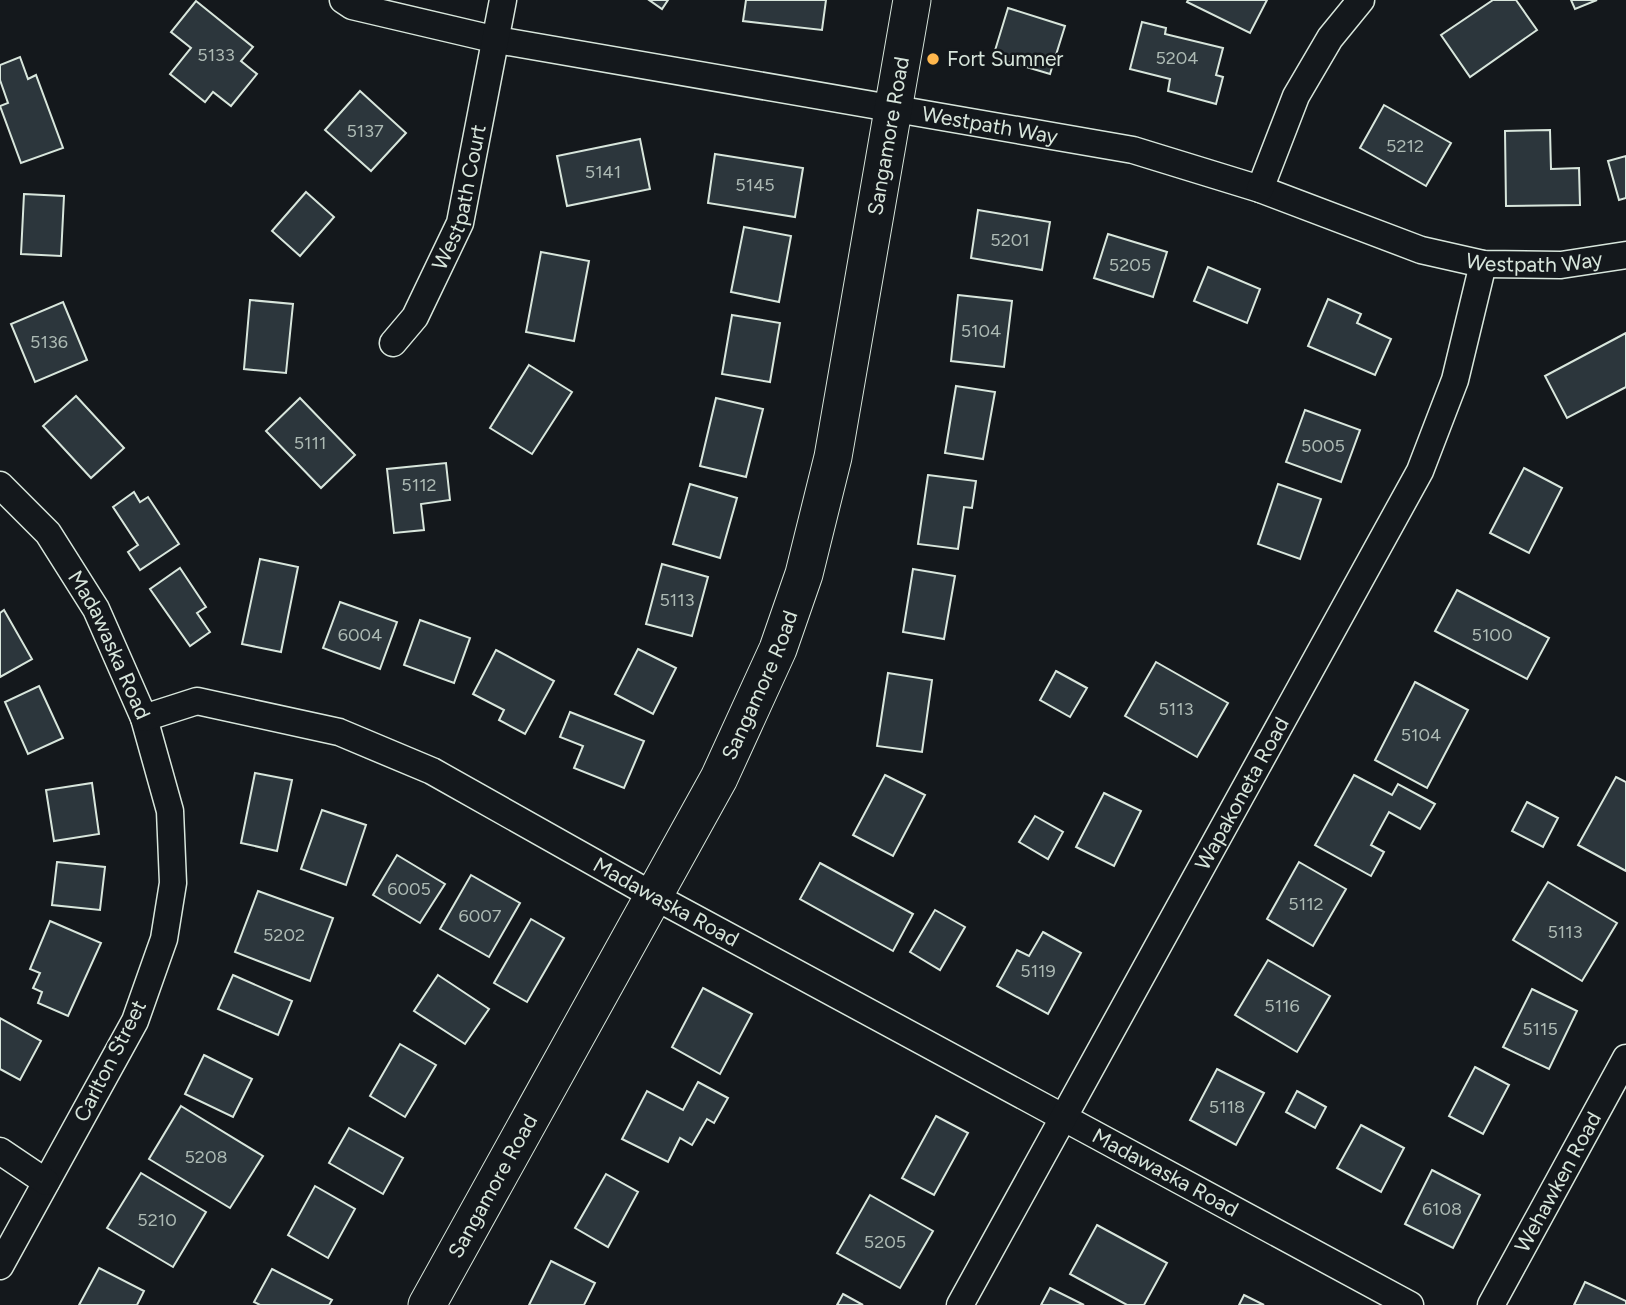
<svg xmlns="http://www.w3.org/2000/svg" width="1626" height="1305" font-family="Figtree,sans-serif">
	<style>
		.building { fill: #2c363c; stroke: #d8e6dc; stroke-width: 2 }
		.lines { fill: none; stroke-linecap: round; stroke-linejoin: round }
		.street-casing { stroke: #d8e6dc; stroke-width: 29 }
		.secondary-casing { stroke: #d8e6dc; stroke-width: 39 }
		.street { stroke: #14181c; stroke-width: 26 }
		.secondary { stroke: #14181c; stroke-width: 37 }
		.poi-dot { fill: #ffb74d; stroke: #14181c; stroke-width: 2.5 }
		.labels { text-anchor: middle; stroke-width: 5; stroke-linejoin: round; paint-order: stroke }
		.number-label { font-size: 18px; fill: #adbab4 }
		.poi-label { font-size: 21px; fill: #d8e6dc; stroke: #14181c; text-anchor: start }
		.street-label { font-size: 21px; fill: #d8e6dc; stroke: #14181c }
	</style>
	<rect width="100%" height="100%" fill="#14181c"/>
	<!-- building -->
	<g class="building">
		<polygon points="649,0 668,0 662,9"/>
		<polygon points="746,0 826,0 822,30 743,21"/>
		<polygon points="1188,0 1267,0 1250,33 1187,2"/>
		<polygon points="1493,0 1516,0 1537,30 1470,77 1441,35"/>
		<polygon points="1571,0 1597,0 1575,9"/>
		<polygon points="196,1 253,47 241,61 257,74 231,106 213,92 205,102 170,74 191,48 171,32"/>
		<polygon points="1008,8 1065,26 1050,74 993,57"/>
		<polygon points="1142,22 1166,28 1165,34 1223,48 1216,75 1223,77 1216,104 1168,91 1170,79 1130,69"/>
		<polygon points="20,57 28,79 36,75 63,148 21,163 0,106 8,103 0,80 0,65"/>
		<polygon points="360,91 406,133 371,171 325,130"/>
		<polygon points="1384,105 1451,143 1426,186 1360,148"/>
		<polygon points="1550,130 1551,169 1579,168 1580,205 1506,206 1505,131"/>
		<polygon points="640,139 650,189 567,206 557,156"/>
		<polygon points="715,154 803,168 795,217 708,203"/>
		<polygon points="1626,156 1626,198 1619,200 1608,161"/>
		<polygon points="306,192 334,217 300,256 272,231"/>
		<polygon points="24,194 64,196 61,256 21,254"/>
		<polygon points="978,210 1050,222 1042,270 971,258"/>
		<polygon points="744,227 791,236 779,302 731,292"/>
		<polygon points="1108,234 1167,252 1153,297 1094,278"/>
		<polygon points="541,252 589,261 574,341 526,332"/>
		<polygon points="1208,267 1260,289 1247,323 1194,301"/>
		<polygon points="958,295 1012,301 1004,367 951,361"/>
		<polygon points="1328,299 1361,314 1357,323 1391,339 1375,375 1308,346"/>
		<polygon points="250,300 293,304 286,373 244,369"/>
		<polygon points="63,302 87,360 35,382 11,324"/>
		<polygon points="732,315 780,323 770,382 722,374"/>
		<polygon points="1626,333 1626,387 1567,418 1545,376"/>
		<polygon points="529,365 572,392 532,454 490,428"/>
		<polygon points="956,386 995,392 983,459 945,453"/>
		<polygon points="76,396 124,448 91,478 43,426"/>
		<polygon points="300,398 355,455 321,488 266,431"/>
		<polygon points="716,398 763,409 746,477 700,466"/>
		<polygon points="1305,410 1360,430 1341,482 1286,462"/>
		<polygon points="446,463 450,500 421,504 424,530 394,533 387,469"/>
		<polygon points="1524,468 1562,488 1529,553 1490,533"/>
		<polygon points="928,475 976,481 972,508 964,507 958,549 918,544"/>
		<polygon points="690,484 737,498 720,558 673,544"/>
		<polygon points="1278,484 1321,499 1300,559 1258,544"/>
		<polygon points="134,492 140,502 148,497 179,544 140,570 128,552 138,545 113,507"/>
		<polygon points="260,559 298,567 281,652 242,644"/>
		<polygon points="662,564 708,577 692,636 646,624"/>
		<polygon points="180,568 206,607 197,613 210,632 190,646 150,589"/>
		<polygon points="913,569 955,576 944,639 903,632"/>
		<polygon points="1457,590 1549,638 1527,679 1435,631"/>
		<polygon points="340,602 397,622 380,669 323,648"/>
		<polygon points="4,610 32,659 0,677 0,613"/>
		<polygon points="420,620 470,638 454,683 404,665"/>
		<polygon points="638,649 676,668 653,714 615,694"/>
		<polygon points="496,650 554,681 525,734 499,720 504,710 473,694"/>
		<polygon points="1156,662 1228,703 1197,757 1125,716"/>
		<polygon points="1056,671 1087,688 1070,717 1040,700"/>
		<polygon points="888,673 932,680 922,752 877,746"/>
		<polygon points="1415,682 1468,710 1427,788 1375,760"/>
		<polygon points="39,686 63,738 28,754 5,702"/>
		<polygon points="570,712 644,741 624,788 574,768 583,746 560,737"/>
		<polygon points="255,773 292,780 277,851 241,843"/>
		<polygon points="885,775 925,795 893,856 853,835"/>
		<polygon points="1354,775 1392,795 1398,784 1435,804 1420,829 1389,812 1371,845 1384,852 1371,876 1315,845"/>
		<polygon points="1616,777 1626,782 1626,871 1578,845"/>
		<polygon points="92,783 99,834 54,841 46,790"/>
		<polygon points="1104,793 1141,811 1114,866 1076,847"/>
		<polygon points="1527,802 1558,818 1543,847 1512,831"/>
		<polygon points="322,810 366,825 346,885 301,869"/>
		<polygon points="1035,816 1063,832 1048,859 1019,842"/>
		<polygon points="397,855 445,884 420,923 373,895"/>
		<polygon points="57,862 105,867 100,910 52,905"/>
		<polygon points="1299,862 1346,889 1313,946 1267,919"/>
		<polygon points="820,863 913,914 893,951 800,899"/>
		<polygon points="471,875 520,903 489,957 440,929"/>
		<polygon points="1548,882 1617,923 1582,981 1513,940"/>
		<polygon points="258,891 333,918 310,981 235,952"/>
		<polygon points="935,910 965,927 940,970 910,952"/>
		<polygon points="531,919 564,938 527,1002 494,983"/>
		<polygon points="50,921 101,943 68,1016 38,1003 42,992 33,988 40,973 30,969"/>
		<polygon points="1043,932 1081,953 1048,1014 997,986 1017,950 1029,956"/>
		<polygon points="1268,960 1330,996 1297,1052 1235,1015"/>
		<polygon points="233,975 292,1001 278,1035 218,1009"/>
		<polygon points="438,975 489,1009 465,1044 414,1011"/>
		<polygon points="703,988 752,1014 720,1074 672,1047"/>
		<polygon points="1532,989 1577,1011 1549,1069 1503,1047"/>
		<polygon points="0,1018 41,1041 20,1080 0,1069"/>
		<polygon points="400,1044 436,1065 405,1117 370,1096"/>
		<polygon points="204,1055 252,1079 233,1117 185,1094"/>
		<polygon points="1475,1067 1509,1085 1483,1134 1449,1116"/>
		<polygon points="1217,1069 1264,1093 1236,1145 1190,1120"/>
		<polygon points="698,1082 728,1098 714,1123 707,1119 692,1145 680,1138 668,1162 622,1139 647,1091 683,1110"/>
		<polygon points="1297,1091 1326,1107 1315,1128 1286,1112"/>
		<polygon points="181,1106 263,1156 230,1208 149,1159"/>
		<polygon points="936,1116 968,1133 934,1195 902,1178"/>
		<polygon points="1361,1125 1404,1148 1381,1192 1337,1168"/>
		<polygon points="349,1128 403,1158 383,1194 329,1163"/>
		<polygon points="1432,1170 1480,1195 1453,1248 1405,1224"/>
		<polygon points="141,1173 206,1212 173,1267 107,1228"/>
		<polygon points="606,1174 638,1192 608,1247 575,1228"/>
		<polygon points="315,1186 355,1209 328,1258 288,1235"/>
		<polygon points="870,1195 933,1231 900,1288 837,1253"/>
		<polygon points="1097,1225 1167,1263 1144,1305 1127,1305 1070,1274"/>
		<polygon points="551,1261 595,1283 584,1305 529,1305"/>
		<polygon points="99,1268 144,1291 137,1305 79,1305"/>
		<polygon points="272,1269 332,1300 329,1305 260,1305 254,1302"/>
		<polygon points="1585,1282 1626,1301 1626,1305 1574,1305"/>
		<polygon points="1050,1288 1084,1305 1041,1305"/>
		<polygon points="843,1294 863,1305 837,1305"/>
		<polygon points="1244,1295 1264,1305 1239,1305"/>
	</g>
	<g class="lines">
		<defs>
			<g id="street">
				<path id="s1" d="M343,0L352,6L497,40L1133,150L1260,189L1421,250L1483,264L1561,265L1626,255"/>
				<polyline points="1260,189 1296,96 1330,38 1361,0"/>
				<path id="s2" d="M393,343L415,317L460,223L503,0"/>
				<path id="s3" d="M0,485L48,533L96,609L144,718L170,811L173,883L164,939L135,1021L0,1266"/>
				<path id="s4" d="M144,718L197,701L339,732L432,771L652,895L1410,1305"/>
				<polyline points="0,1151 46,1182"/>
				<path id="s5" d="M960,1305L1420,471L1455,380L1483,264"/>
				<path id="s6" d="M1491,1305L1626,1058"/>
			</g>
			<g id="secondary">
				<path id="s7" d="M427,1305L719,778L778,649L804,574L833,457L912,0"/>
			</g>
		</defs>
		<!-- street casing -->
		<use href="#street" class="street-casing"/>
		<!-- secondary casing -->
		<use href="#secondary" class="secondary-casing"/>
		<!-- street -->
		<use href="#street" class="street"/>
		<!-- secondary -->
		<use href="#secondary" class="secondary"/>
	</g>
	<!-- markers -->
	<circle class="poi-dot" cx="933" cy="59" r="7"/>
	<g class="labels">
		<!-- number labels -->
		<g class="number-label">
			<text x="216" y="61">5133</text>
			<text x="1177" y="64">5204</text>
			<text x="365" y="137">5137</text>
			<text x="1405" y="152">5212</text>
			<text x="603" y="178">5141</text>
			<text x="755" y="191">5145</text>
			<text x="1010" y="246">5201</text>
			<text x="1130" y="271">5205</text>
			<text x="981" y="337">5104</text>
			<text x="49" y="348">5136</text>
			<text x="310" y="449">5111</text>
			<text x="1323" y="452">5005</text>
			<text x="419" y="491">5112</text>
			<text x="677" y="606">5113</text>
			<text x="360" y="641">6004</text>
			<text x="1492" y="641">5100</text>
			<text x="1176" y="715">5113</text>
			<text x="1421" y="741">5104</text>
			<text x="409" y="895">6005</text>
			<text x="1306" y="910">5112</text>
			<text x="480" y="922">6007</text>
			<text x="1565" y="938">5113</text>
			<text x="284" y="941">5202</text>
			<text x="1038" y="977">5119</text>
			<text x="1282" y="1012">5116</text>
			<text x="1540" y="1035">5115</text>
			<text x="1227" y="1113">5118</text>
			<text x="206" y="1163">5208</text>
			<text x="1442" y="1215">6108</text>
			<text x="157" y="1226">5210</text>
			<text x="885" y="1248">5205</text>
		</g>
		<!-- poi labels -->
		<g class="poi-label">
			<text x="947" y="66">Fort Sumner</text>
		</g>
		<!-- street labels -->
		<g class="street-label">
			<text dy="7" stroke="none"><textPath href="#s1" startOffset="660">Westpath Way</textPath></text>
			<text dy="7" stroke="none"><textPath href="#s7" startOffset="1270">Sangamore Road</textPath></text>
			<text dy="7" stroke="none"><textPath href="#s2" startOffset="163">Westpath Court</textPath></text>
			<text dy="7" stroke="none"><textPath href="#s1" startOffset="1225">Westpath Way</textPath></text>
			<text dy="7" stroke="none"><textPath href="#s3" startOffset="196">Madawaska Road</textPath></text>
			<text dy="7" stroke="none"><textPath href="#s7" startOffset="704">Sangamore Road</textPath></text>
			<text dy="7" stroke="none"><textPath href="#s5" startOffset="584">Wapakoneta Road</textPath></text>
			<text dy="7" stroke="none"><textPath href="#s4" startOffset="570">Madawaska Road</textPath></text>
			<text transform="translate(110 1061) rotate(-63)" y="7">Carlton Street</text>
			<text dy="7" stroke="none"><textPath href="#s4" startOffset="1138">Madawaska Road</textPath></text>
			<text dy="7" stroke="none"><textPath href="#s6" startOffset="140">Wehawken Road</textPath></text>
			<text dy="7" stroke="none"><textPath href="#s7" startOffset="136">Sangamore Road</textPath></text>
		</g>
	</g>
</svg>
